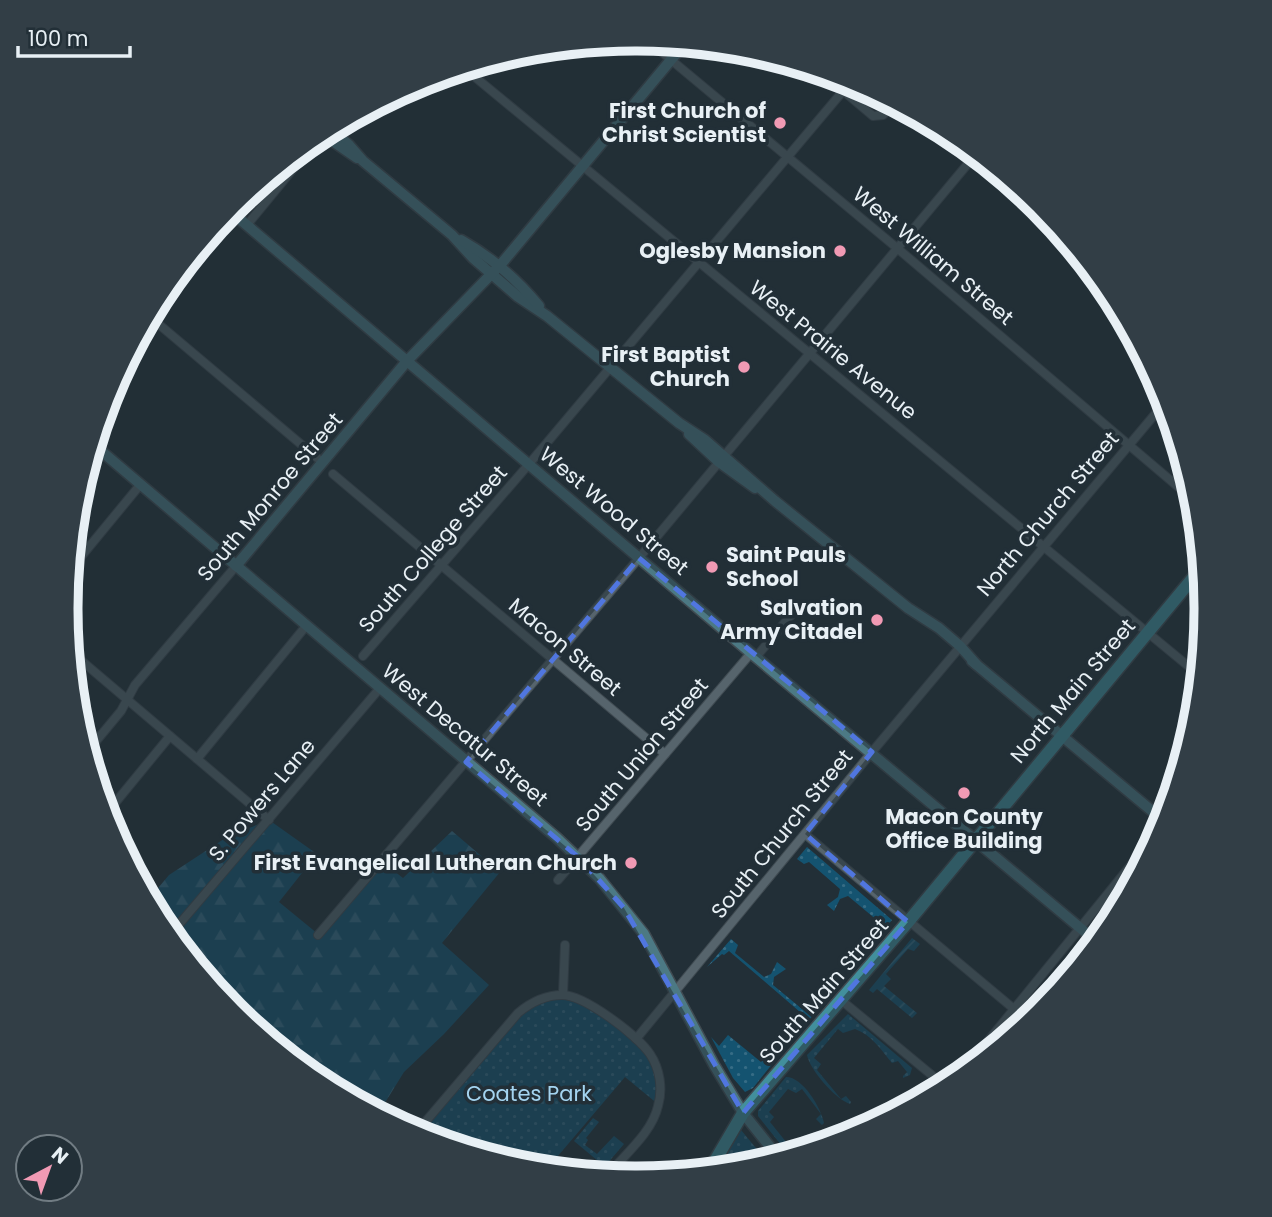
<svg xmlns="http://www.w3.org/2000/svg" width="1272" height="1217" font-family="Poppins,sans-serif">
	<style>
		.grass { fill: url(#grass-dots) }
		.forest { fill: url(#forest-firs) }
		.garden { fill: url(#garden-furrows) }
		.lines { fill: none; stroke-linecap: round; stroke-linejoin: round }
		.street-casing { stroke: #404b52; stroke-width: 10 }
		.secondary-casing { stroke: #404b52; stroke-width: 13 }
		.primary-casing { stroke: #404b52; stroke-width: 15 }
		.street { stroke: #56646c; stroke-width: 8 }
		.secondary { stroke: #4c7984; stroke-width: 10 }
		.primary { stroke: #428f9c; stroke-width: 12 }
		.marked { fill: none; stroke: #5076df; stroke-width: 5; stroke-dasharray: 14 9; stroke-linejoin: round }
		.poi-dot { fill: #f19ab4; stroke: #222f37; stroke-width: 2.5 }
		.labels { text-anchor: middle; stroke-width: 7; stroke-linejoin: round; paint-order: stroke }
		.poi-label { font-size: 21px; font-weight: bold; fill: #e8f0f5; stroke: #222f37; text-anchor: end }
		.street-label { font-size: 21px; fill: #e8f0f5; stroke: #222f37 }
		.park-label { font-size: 21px; fill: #a4d4f0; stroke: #222f37 }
		.rim { fill: none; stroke: #e8f0f5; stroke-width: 9 }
	</style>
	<defs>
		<pattern id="grass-dots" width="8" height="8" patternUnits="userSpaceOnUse" patternTransform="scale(1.75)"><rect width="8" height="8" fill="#145370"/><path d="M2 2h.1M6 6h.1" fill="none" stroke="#366c85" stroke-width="1.8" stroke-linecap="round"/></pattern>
		<pattern id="forest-firs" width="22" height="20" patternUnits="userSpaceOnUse" patternTransform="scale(1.75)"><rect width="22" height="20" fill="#145370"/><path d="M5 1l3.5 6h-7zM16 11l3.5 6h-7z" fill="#366c85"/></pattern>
		<pattern id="garden-furrows" width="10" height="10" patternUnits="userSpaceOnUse" patternTransform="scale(1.75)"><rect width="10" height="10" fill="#145370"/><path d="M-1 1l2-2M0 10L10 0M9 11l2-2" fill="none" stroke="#366c85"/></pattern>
	</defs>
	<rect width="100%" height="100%" fill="#222f37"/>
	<!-- grass -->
	<g class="grass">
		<polygon points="807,847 892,920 882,932 876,926 878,921 848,896 840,899 834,911 827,905 838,897 840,889 809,862 804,864 797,859"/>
		<polygon points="731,939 738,945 735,953 764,977 771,974 777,962 786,969 774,977 773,985 802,1009 807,1007 815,1013 799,1032 790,1025 800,1012 729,951 724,955 722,954 707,967"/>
		<polygon points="576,998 642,1045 656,1065 659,1105 625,1077 546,1170 524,1167 418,1135 518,1013 540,999"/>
		<path d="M848,1014L912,1068L910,1075L903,1078V1076L907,1072L898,1061L892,1063C881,1050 872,1035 855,1029L843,1033L838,1029L814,1058L821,1064L817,1070L841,1099L846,1096L851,1102L850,1104C835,1099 810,1070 807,1055Z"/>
		<polygon points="728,1035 761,1062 766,1057 773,1063 753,1088 745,1092 733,1078 711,1037 719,1046"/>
		<path d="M786,1077C803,1077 821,1108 824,1123L822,1125L816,1119L821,1114L802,1089L796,1093L788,1089L769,1112L774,1117L770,1122L795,1153L789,1155L758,1116V1111Z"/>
		<polygon points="593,1118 599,1122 586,1138 588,1140 585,1145 597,1154 614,1136 624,1144 600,1172 593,1166 598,1161 574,1141"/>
		<polygon points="741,1130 765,1159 758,1164 741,1153 731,1165 735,1169 717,1171"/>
	</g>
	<!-- forest -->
	<polygon class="forest" points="269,820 317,854 279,902 318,934 385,864 403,878 452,831 500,872 442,943 489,985 444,1034 404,1072 378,1114 319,1082 233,1011 162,925 148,900 169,875 227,837"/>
	<!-- garden -->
	<polygon class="garden" points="912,938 920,944 914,951 908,949 886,974 891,979 884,986 917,1013 912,1018 877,989 873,993 869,990"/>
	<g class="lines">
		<defs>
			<g id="street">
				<polyline points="646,39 897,248 1196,502"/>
				<polyline points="464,68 1199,675"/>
				<polyline points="821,72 873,116 883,115 894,103"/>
				<polyline points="247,225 320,136"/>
				<polyline points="149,316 322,462"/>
				<polyline points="333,474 665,754"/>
				<polyline points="70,570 140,485"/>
				<polyline points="70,651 269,820"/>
				<polyline points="363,656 529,464 843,91"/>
				<polyline points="756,657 797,608"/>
				<polyline points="87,752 121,711 135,685 236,566"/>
				<polyline points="197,759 306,626"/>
				<polyline points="106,814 170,736"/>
				<polyline points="805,834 1014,1009"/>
				<polyline points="558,880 751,653"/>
				<polyline points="170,935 380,688"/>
				<polyline points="318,935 639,558 976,154"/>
				<polyline points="563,994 565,945"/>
				<polyline points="841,1000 945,1086"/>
				<polyline points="636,1039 872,752 1166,401"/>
				<polyline points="958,1078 1162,827"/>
				<path d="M415,1134L518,1013C530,1003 546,995 562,995C585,995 638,1036 650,1054C660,1069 663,1089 658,1106C652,1133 624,1155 607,1176"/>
			</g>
			<g id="secondary">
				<polyline points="332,128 333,132 349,145 363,161 452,235 473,258 517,296 547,316 679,423 705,440 775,501 908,608 939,628 960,646 976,664"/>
				<polyline points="319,135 328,138 357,158"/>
				<polyline points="229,210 751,653 1097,942"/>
				<path d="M461,240C491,257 517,279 539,306"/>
				<polyline points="689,434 719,462 755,488"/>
				<polyline points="93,444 557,838 599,878 644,934 714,1065 743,1113 779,1158"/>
				<polyline points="236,566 407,361 502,263 685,43"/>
				<polyline points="972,661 1164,821"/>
			</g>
			<polyline id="primary" points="709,1171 743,1113 908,922 1202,567"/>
		</defs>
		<!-- street casing -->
		<use href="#street" class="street-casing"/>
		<!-- secondary casing -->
		<use href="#secondary" class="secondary-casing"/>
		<!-- primary casing -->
		<use href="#primary" class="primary-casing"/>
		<!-- street -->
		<use href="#street" class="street"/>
		<!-- secondary -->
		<use href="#secondary" class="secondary"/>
		<!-- primary -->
		<use href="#primary" class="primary"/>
	</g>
	<!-- marked area -->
	<path d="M0 0H1272V1217H0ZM639,558L872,752L805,834L908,922L743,1113L624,908L578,857L466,762Z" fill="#222f37" fill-opacity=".55" fill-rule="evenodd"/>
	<path class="marked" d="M639,558L872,752L805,834L908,922L743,1113L624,908L578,857L466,762Z"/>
	<!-- markers -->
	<g class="poi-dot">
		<circle cx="780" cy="123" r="7"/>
		<circle cx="840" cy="251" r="7"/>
		<circle cx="744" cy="367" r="7"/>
		<circle cx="712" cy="567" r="7"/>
		<circle cx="877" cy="620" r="7"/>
		<circle cx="964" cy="793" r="7"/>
		<circle cx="631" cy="863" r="7"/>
	</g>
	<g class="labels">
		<!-- poi labels -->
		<g class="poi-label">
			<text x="766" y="118">First Church of<tspan x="766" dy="24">Christ Scientist</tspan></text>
			<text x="826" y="258">Oglesby Mansion</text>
			<text x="730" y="362">First Baptist<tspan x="730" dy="24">Church</tspan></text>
			<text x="726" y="562" text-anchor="start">Saint Pauls<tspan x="726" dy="24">School</tspan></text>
			<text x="863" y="615">Salvation<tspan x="863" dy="24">Army Citadel</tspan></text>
			<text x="964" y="824" text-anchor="middle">Macon County<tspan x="964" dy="24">Office Building</tspan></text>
			<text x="617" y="870">First Evangelical Lutheran Church</text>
		</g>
		<!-- street labels -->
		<g class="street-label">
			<text transform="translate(933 256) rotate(40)" y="7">West William Street</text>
			<text transform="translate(833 350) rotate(39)" y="7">West Prairie Avenue</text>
			<text transform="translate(270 497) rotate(-50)" y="7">South Monroe Street</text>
			<text transform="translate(614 511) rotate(40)" y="7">West Wood Street</text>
			<text transform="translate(1048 514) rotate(-50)" y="7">North Church Street</text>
			<text transform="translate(433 549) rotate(-49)" y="7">South College Street</text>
			<text transform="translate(565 647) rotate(40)" y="7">Macon Street</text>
			<text transform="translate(1073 691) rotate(-50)" y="7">North Main Street</text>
			<text transform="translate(465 735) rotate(40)" y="7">West Decatur Street</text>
			<text transform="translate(642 755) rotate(-50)" y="7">South Union Street</text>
			<text transform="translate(262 800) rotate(-50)" y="7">S. Powers Lane</text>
			<text transform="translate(782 834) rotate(-51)" y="7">South Church Street</text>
			<text transform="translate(824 991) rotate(-49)" y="7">South Main Street</text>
		</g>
		<!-- park labels -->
		<g class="park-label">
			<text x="529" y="1101">Coates Park</text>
		</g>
	</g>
	<!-- crop -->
	<path d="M0 0H1272V1217H0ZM635 51H637A557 557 0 0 1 1194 608V609A557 557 0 0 1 637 1166H635A557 557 0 0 1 78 609V608A557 557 0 0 1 635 51Z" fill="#323e46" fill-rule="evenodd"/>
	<path class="rim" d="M635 51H637A557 557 0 0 1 1194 608V609A557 557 0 0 1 637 1166H635A557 557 0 0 1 78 609V608A557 557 0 0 1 635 51Z"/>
	<!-- north arrow -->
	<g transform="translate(49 1168) rotate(41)"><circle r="33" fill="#222f37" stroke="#717c83" stroke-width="2"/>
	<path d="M0-5L12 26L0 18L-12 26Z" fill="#f19ab4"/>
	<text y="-10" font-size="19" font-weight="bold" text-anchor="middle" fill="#e8f0f5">N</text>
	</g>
	<!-- scale -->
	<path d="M18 46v10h112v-10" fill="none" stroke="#e8f0f5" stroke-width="3.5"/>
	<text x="28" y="46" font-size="21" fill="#e8f0f5" stroke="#222f37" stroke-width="5" paint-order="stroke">100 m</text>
</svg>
